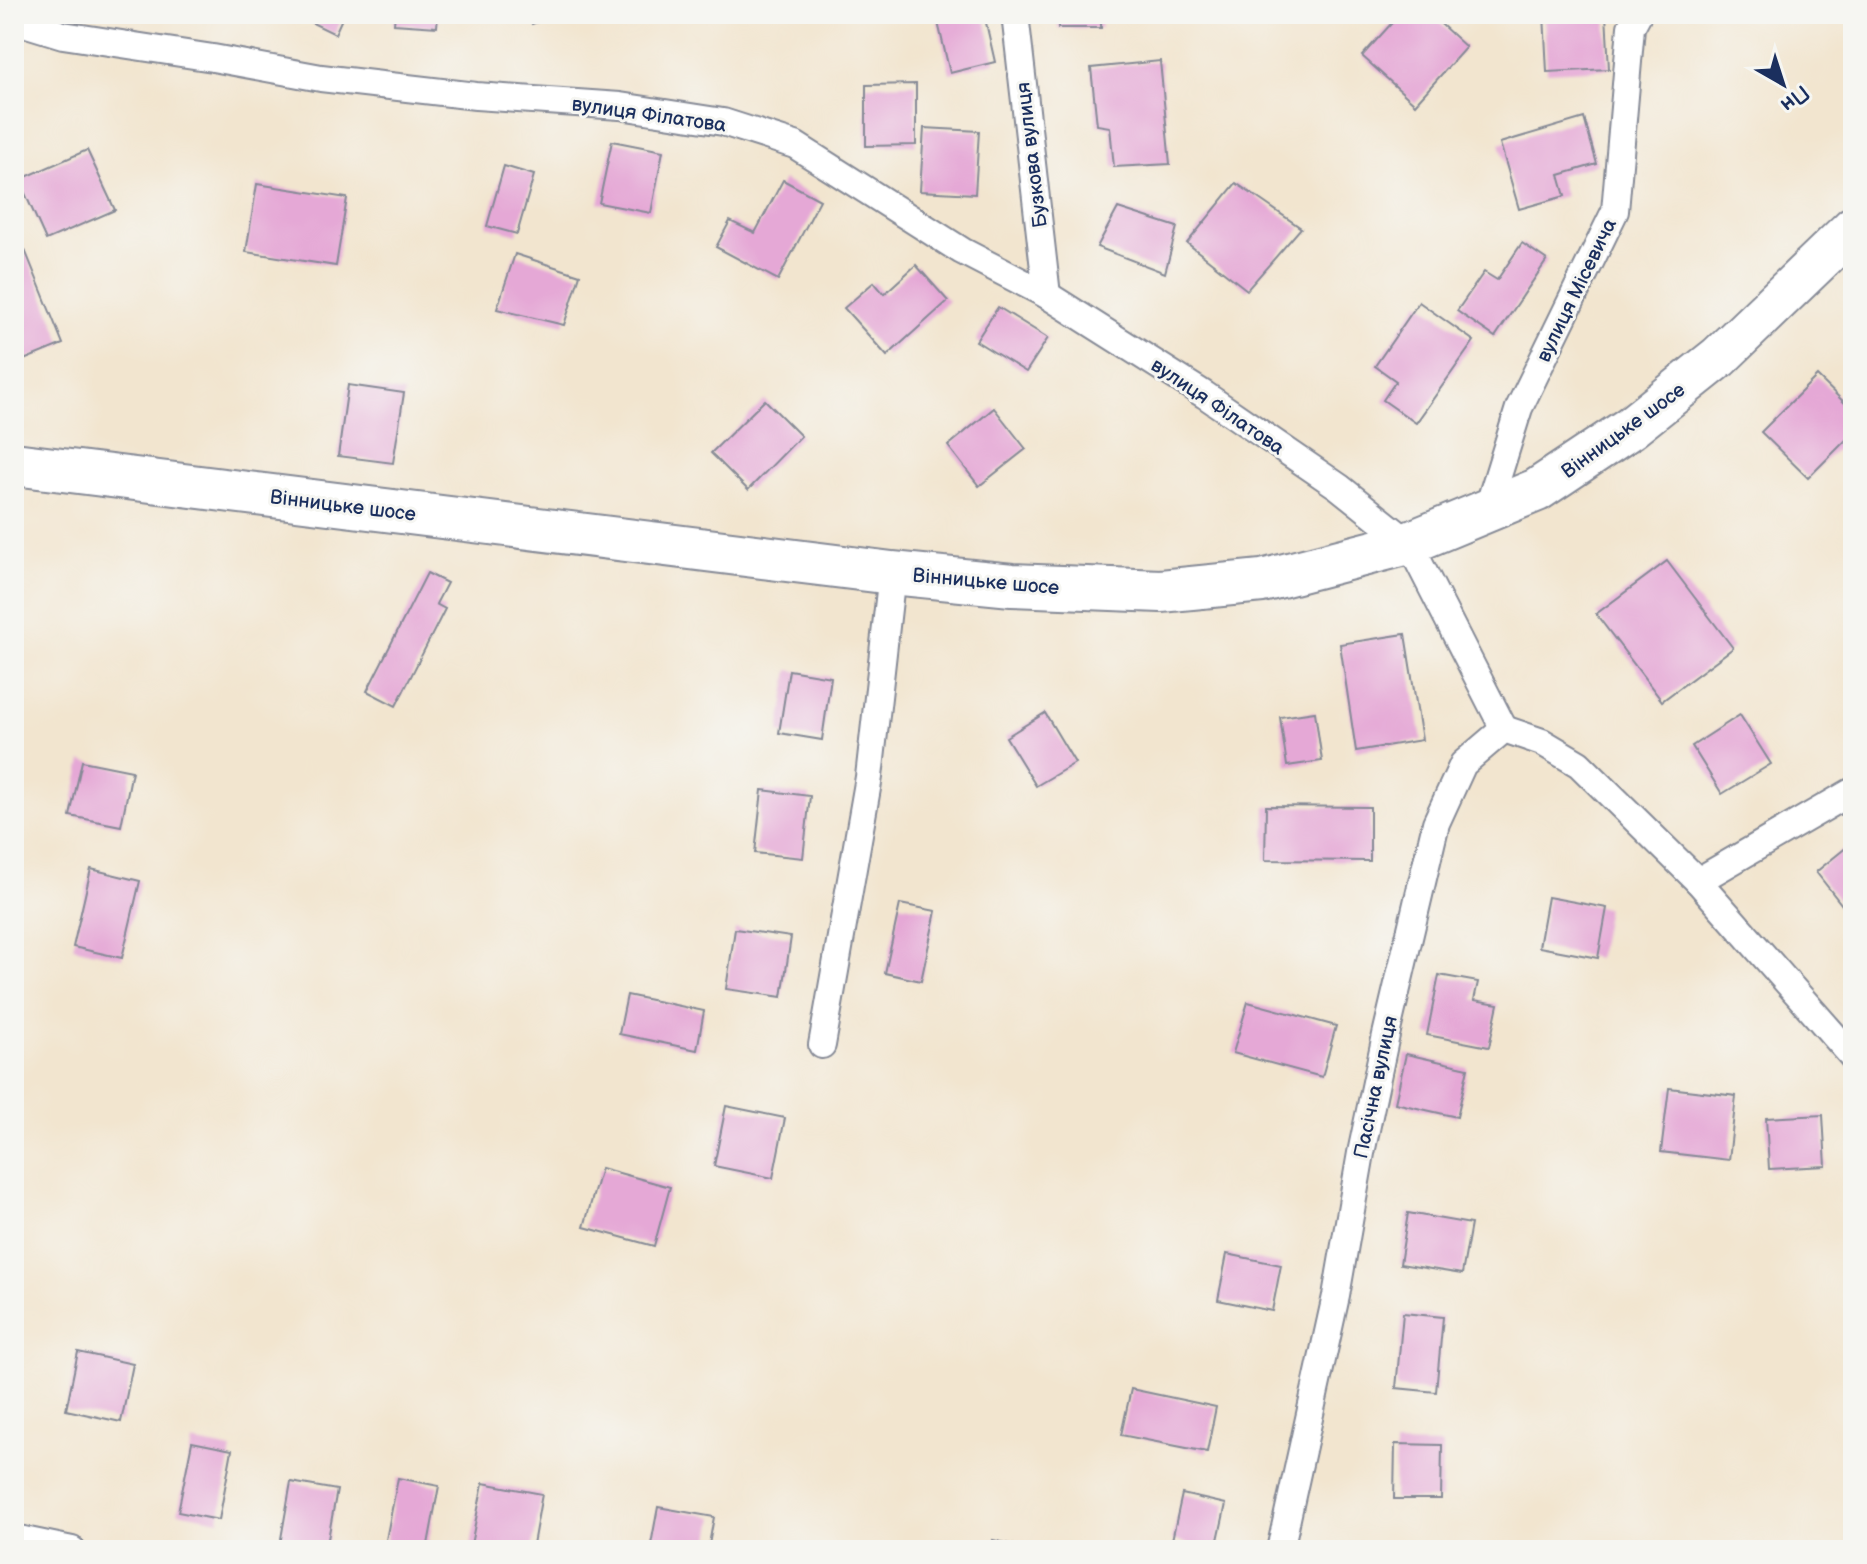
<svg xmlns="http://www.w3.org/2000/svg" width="1867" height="1564" font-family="'Balsamiq Sans',sans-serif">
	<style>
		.building { fill: #e5a8d6 }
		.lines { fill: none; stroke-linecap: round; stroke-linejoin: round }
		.minor-casing { stroke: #868a96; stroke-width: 30 }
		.primary-casing { stroke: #868a96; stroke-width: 46 }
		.minor { stroke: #fff; stroke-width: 26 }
		.primary { stroke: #fff; stroke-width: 42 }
		.labels { text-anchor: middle; stroke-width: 6; stroke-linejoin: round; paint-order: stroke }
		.street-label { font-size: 20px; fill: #1b2f5e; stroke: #f6f6f2 }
	</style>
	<rect width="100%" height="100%" fill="#f6f6f2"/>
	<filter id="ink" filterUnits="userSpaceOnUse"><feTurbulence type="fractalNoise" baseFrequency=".0125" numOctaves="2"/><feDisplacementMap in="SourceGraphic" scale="16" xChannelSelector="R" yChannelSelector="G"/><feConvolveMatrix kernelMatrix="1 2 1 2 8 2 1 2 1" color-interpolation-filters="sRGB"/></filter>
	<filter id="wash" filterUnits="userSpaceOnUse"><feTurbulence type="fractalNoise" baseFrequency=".006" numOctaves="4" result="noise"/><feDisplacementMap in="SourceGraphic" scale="32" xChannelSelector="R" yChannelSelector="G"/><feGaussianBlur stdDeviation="1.8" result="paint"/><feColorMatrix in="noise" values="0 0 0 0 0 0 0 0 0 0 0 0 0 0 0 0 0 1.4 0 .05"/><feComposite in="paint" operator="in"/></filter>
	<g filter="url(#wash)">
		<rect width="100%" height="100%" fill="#f2e5cf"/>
		<g id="blocks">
			<!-- building -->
			<g class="building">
				<polygon points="294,14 344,14 335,34"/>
				<polygon points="395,14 438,14 437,27 394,24"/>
				<polygon points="528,14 559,14 532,24"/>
				<polygon points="936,14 984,14 995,62 950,73"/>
				<rect x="1058" y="14" width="43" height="14"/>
				<polygon points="1400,14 1430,14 1466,47 1415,104 1362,56"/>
				<polygon points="1544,14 1606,14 1609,69 1547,72"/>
				<polygon points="1160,61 1170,164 1114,167 1110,127 1097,125 1091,68"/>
				<polygon points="916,84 916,145 866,146 866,85"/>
				<polygon points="1584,118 1597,164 1559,175 1565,196 1519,209 1500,143"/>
				<polygon points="924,128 979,131 975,194 920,191"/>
				<polygon points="612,141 663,151 651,213 599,203"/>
				<polygon points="87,150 115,210 46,240 19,180"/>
				<polygon points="504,166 534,175 517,234 487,226"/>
				<polygon points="783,180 820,200 778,280 716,247 730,221 755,233"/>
				<polygon points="1236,183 1301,228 1247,290 1187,243"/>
				<polygon points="257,184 347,198 336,266 246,252"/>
				<polygon points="1118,208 1177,227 1165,273 1097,247"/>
				<polygon points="1522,243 1547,260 1495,337 1457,311 1484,272 1497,280"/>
				<polygon points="25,250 63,344 14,364 14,255"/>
				<polygon points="515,254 580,275 564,325 497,309"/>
				<polygon points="916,265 948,301 887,356 844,308 874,282 884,294"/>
				<polygon points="1419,302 1474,341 1416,423 1383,400 1396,381 1375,366"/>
				<polygon points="998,307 1048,338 1026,372 976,341"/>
				<polygon points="1817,376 1853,411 1853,433 1808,478 1761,432"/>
				<polygon points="348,385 404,393 393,463 338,456"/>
				<polygon points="765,400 801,436 748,490 711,453"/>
				<polygon points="994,408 1026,449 979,486 948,446"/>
				<polygon points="1667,561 1733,648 1662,701 1596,614"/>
				<polygon points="427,573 447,583 436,604 445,609 396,706 367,691"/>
				<polygon points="1405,634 1422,740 1356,751 1340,644"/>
				<polygon points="789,670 831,677 822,740 779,733"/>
				<polygon points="1315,712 1322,761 1287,766 1280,717"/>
				<polygon points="1045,713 1075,763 1036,786 1006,737"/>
				<polygon points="1740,715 1771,764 1722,794 1692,746"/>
				<polygon points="82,761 132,771 121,826 70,816"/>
				<polygon points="762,790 810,796 803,858 755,853"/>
				<polygon points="1266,806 1370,807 1370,861 1265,860"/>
				<polygon points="1853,842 1853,919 1816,872"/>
				<polygon points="91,869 140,881 122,958 73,947"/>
				<polygon points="1548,897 1607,908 1598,958 1539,947"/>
				<polygon points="900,904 936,911 921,981 885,973"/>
				<polygon points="735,929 791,937 782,997 726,989"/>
				<polygon points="1439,975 1478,982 1474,1000 1498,1004 1489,1047 1427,1035"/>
				<polygon points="627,995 704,1011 697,1050 619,1034"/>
				<polygon points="1248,1002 1336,1026 1322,1077 1233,1053"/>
				<polygon points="1406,1054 1468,1068 1457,1117 1395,1103"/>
				<polygon points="1669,1088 1736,1096 1729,1160 1661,1152"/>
				<polygon points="726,1106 785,1118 773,1178 714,1166"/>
				<polygon points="1823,1115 1826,1166 1769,1169 1766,1118"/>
				<polygon points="601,1168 670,1187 654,1246 584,1227"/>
				<polygon points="1408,1213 1471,1224 1462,1274 1400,1264"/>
				<polygon points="1227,1254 1281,1265 1272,1311 1218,1300"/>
				<polygon points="1403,1313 1443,1317 1436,1392 1396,1388"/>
				<polygon points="78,1352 133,1364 121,1422 66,1410"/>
				<polygon points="1131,1389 1216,1407 1207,1452 1121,1435"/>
				<polygon points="192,1442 232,1450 219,1520 178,1512"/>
				<polygon points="1395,1444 1442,1445 1441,1499 1394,1499"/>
				<polygon points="398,1478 439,1486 427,1550 384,1550"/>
				<polygon points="291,1482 337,1490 326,1550 279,1550"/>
				<polygon points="483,1483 542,1494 532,1550 470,1550"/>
				<polygon points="1182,1494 1226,1504 1216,1549 1172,1540"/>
				<polygon points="658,1507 714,1517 708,1550 650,1550"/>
				<polygon points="993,1540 1031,1549 1031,1550 991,1550"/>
			</g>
		</g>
	</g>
	<g filter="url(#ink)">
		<use href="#blocks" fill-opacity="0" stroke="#868a96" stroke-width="2"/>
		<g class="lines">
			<defs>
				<g id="minor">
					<polyline points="1015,14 1047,295"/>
					<polyline points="14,20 63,35 213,58 321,78 476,96 620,106 723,122 795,145 962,251 1047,295 1205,395 1339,487 1409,543 1504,729"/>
					<polyline points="1487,511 1519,408 1615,211 1631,27 1638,14"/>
					<polyline points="1698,881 1853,791"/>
					<polyline points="822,1045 869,777 892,573"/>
					<polyline points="14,1538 72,1550"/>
					<polyline points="1280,1550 1336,1296 1361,1153 1386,1035 1436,823 1463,764 1504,729 1542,742 1579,764 1698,881 1853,1057"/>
				</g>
				<polyline id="primary" points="14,464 892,573 1012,585 1161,591 1262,581 1409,543 1537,490 1630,428 1719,357 1853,228"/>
			</defs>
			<!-- minor casing -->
			<use href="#minor" class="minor-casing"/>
			<!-- primary casing -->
			<use href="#primary" class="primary-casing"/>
			<!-- minor -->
			<use href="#minor" class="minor"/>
			<!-- primary -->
			<use href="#primary" class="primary"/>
		</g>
	</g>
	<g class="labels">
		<!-- street labels -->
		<g class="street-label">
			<text transform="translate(649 114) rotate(8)" y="7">вулиця Філатова</text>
			<text transform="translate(1031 155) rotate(-97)" y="7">Бузкова вулиця</text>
			<text transform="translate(1576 290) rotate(-64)" y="7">вулиця Місевича</text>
			<text transform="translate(1218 406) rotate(34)" y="7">вулиця Філатова</text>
			<text transform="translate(1623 430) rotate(-36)" y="7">Вінницьке шосе</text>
			<text transform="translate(343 505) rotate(7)" y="7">Вінницьке шосе</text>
			<text transform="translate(986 581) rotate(5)" y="7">Вінницьке шосе</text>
			<text transform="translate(1375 1087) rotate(-78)" y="7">Пасічна вулиця</text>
		</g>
	</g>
	<!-- margin -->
	<rect width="1867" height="1564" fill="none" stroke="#f6f6f2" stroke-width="48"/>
	<!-- north arrow -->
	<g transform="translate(1783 84) rotate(141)" stroke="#f6f6f2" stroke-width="6" paint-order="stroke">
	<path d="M0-6L14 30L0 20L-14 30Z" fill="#1b2f5e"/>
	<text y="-12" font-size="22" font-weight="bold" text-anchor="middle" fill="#1b2f5e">Пн</text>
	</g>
</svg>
